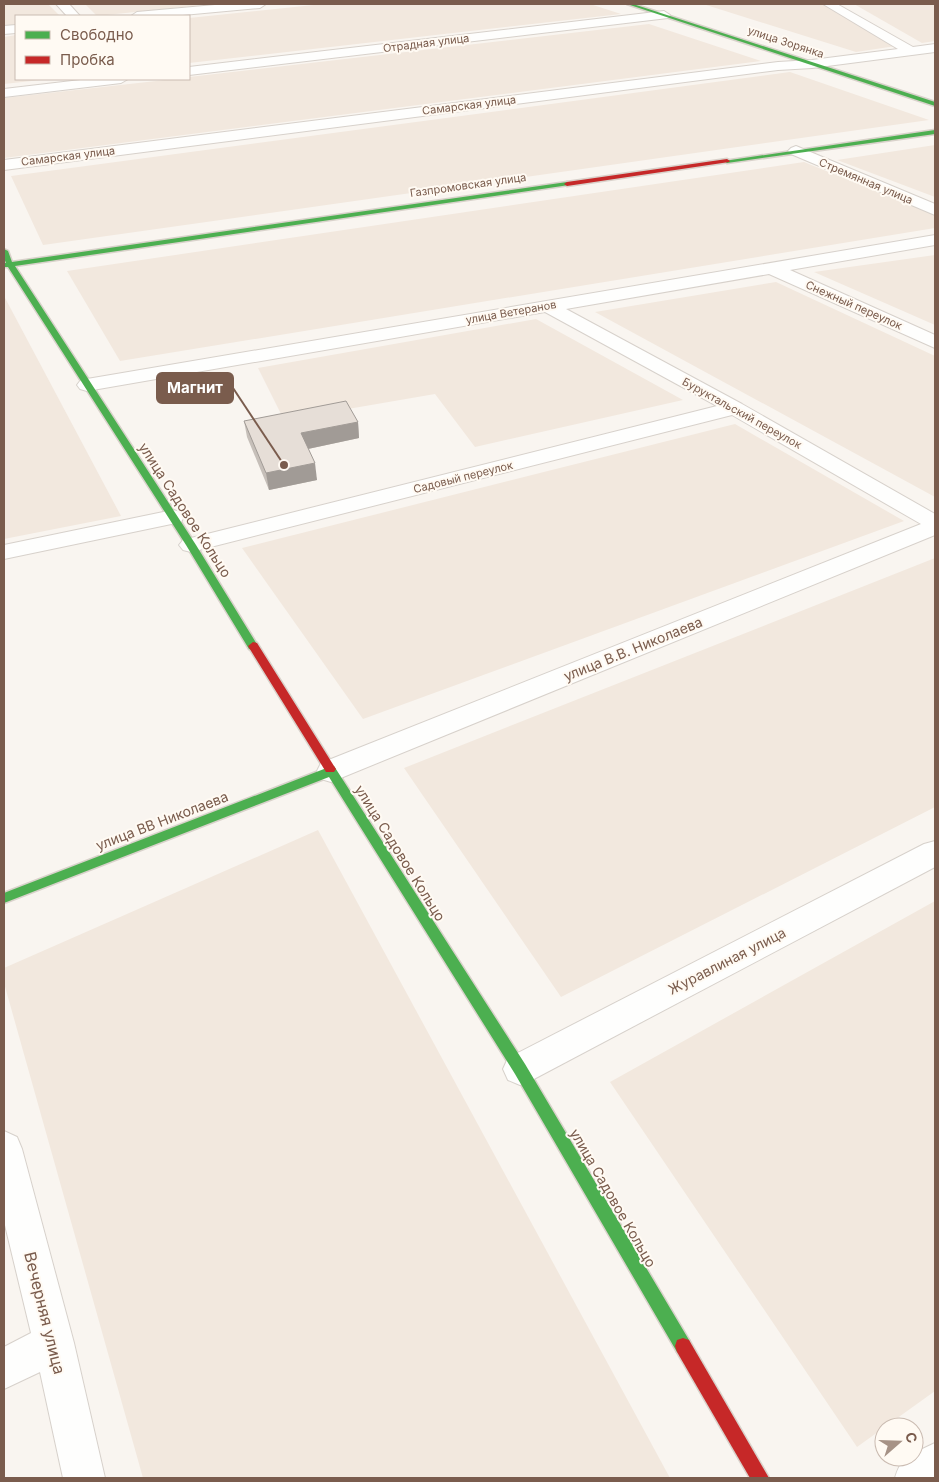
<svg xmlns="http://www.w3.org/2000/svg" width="939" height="1482" font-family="Inter,sans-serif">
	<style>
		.residential { fill: #f2e8de }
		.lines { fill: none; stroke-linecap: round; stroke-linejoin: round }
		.street-casing { stroke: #d7d1cb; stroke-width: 2 }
		.fast-casing { stroke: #d9d2cb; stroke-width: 3 }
		.jam-casing { stroke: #d9d2cb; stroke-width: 3 }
		.street { fill: #fefefd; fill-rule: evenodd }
		.fast { fill: #4caf50; fill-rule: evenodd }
		.jam { fill: #c62828; fill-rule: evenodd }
		.wall { fill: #c6bfb9 }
		.shaded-wall { fill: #a19b96 }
		.building { fill: #e6ded7; stroke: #a19b96 }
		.labels { text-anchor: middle; stroke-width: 4; stroke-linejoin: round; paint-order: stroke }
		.far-street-label { font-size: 11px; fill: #7a5c4d; stroke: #fffaf3 }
		.street-label { font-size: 14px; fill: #7a5c4d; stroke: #fffaf3 }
		.near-street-label { font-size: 16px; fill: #7a5c4d; stroke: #fffaf3 }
		.leader { fill: none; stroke: #7a5c4d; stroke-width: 2 }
		.callout-dot { fill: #7a5c4d; stroke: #fffaf3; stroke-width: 2 }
		.callout { fill: #7a5c4d; stroke: #7a5c4d; stroke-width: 2 }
		.callout-label { font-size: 15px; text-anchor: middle; font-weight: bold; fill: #fff }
	</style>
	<rect width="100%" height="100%" fill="#f9f5f0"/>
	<!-- residential -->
	<g class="residential">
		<polygon points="4,4 48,4 60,16 16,16 16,25 4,26"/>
		<polygon points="85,4 211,4 97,16"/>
		<polygon points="323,4 590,4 621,14 189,63 189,18"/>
		<polygon points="703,4 823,4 896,46 856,52"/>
		<polygon points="854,4 935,4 935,41 922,43"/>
		<polygon points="649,24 761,61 4,158 4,98 174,79 189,79 189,77"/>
		<polygon points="16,35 16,79 50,79 4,84 4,37"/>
		<polygon points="790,72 929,120 43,245 11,176"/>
		<polygon points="935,145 935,197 837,160"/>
		<polygon points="804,162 935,215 935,228 120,361 67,271"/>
		<polygon points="935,255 935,325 814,272"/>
		<polygon points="776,282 935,356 935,497 595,312"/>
		<polygon points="4,296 121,516 4,539"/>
		<polygon points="536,319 683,400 475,447 435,394 284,420 258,368"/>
		<polygon points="735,424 904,521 363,719 242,548"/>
		<polygon points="935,558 935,807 561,997 404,768"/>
		<polygon points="318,830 670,1478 143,1478 4,983 4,968"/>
		<polygon points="935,901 935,1391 857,1447 610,1082"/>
	</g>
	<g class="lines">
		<defs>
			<g id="street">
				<polygon points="56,4 69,4 80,16 67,16"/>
				<polygon points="226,4 266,4 260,8 172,16 131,16 137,12"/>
				<polygon points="823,4 837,4 913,47 935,44 935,52 812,68 778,70 4,170 4,160 778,62 812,60 898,49"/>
				<polygon points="664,11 670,15 668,18 189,75 189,67"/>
				<polygon points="16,25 16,33 4,34 4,26"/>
				<polygon points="89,79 128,79 121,83 4,97 4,89"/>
				<polygon points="796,146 935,204 935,215 791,154 788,151 791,148"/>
				<polygon points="935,235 935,245 790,270 935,335 935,348 769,274 566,309 742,404 935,514 935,535 331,782 321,779 317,771 321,763 921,524 732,415 191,552 183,550 179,545 183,540 191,538 717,406 545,312 87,391 80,389 77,385 80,381 87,379"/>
				<polygon points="173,510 181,512 184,517 181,522 4,559 4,545"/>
				<polygon points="935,841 935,867 532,1080 520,1085 508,1080 503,1069 508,1058 924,844"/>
				<polygon points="4,1131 17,1137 22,1149 74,1343 105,1478 63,1478 40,1372 4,1389 4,1347 31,1333 4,1221"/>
				<path d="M935,1443V1478H895C898,1468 902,1457 914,1457V1453Z"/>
			</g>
			<g id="fast">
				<polygon points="627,4 633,4 935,102 935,106"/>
				<polygon points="935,130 935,134 727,163 724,161"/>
				<polygon points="567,182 570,184 569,185 15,266 196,545 258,646 253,650 249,649 186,545 8,267 4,267 4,263 6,263 4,258 4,249 8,251 12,262"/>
				<polygon points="330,765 334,766 525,1064 689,1340 691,1346 689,1352 683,1354 677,1352 515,1074 329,777 4,903 4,893 324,769 326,766"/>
			</g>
			<g id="jam">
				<polygon points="727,159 730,161 729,162 567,186 564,184 567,182"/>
				<polygon points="253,642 257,643 334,766 336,769 334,772 326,772 248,646"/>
				<polygon points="683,1338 689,1340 769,1478 750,1478 677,1352 675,1346 677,1340"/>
			</g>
		</defs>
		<!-- street casing -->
		<use href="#street" class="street-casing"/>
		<!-- fast casing -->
		<use href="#fast" class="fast-casing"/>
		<!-- jam casing -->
		<use href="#jam" class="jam-casing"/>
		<!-- street -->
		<use href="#street" class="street"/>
		<!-- fast -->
		<use href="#fast" class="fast"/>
		<!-- jam -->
		<use href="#jam" class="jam"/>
	</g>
	<!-- wall -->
	<polygon class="wall" points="244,421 358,422 359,438 308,449 317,480 269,490 247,437"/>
	<!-- shaded-wall -->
	<g class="shaded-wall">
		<polygon points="358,422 359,438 303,450 301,433"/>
		<polygon points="315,463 317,480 269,490 266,473"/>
	</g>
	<!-- building -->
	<polygon class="building" points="346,401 358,422 301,433 315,463 266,473 244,421"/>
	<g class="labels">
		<!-- far-street labels -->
		<g class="far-street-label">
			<text transform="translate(786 42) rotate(18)" y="4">улица Зорянка</text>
			<text transform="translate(426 43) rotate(-7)" y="4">Отрадная улица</text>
			<text transform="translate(469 105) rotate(-7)" y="4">Самарская улица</text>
			<text transform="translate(68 156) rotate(-7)" y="4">Самарская улица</text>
			<text transform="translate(866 181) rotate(23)" y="4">Стремянная улица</text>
			<text transform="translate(468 185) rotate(-8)" y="4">Газпромовская улица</text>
			<text transform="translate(854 305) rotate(24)" y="4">Снежный переулок</text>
			<text transform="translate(511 312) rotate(-10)" y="4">улица Ветеранов</text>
			<text transform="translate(742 413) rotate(29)" y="4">Буруктальский переулок</text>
			<text transform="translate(463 477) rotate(-14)" y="4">Садовый переулок</text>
		</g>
		<!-- street labels -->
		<g class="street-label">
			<text transform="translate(185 510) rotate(57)" y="5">улица Садовое Кольцо</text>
			<text transform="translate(633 649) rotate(-22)" y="5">улица В.В. Николаева</text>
			<text transform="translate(162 821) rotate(-21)" y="5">улица ВВ Николаева</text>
			<text transform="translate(400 853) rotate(58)" y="5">улица Садовое Кольцо</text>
			<text transform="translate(727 961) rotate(-27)" y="5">Журавлиная улица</text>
			<text transform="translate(613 1198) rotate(60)" y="5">улица Садовое Кольцо</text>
		</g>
		<!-- near-street labels -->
		<g class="near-street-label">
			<text transform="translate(45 1313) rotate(76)" y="6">Вечерняя улица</text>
		</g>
	</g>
	<!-- callouts -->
	<path class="leader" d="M284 465L233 388"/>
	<circle class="callout-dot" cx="284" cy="465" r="5"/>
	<rect class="callout" x="157" y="373" width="76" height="30" rx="5"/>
	<g class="callout-label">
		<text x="195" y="393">Магнит</text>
	</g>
	<!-- border -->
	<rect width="939" height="1482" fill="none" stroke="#7a5c4d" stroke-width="10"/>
	<!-- legend -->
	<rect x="15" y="15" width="175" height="65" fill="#fffaf3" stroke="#cabbb1"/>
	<rect x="25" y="31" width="25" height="8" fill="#4caf50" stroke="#cabbb1"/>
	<text x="60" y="40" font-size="15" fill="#7a5c4d">Свободно</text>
	<rect x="25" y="56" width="25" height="8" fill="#c62828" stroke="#cabbb1"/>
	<text x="60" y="65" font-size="15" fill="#7a5c4d">Пробка</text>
	<!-- north arrow -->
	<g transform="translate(899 1442) rotate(70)"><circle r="24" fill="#fffaf3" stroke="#cabbb1"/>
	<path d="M0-4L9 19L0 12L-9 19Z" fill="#a69286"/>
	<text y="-8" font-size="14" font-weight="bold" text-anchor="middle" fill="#7a5c4d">С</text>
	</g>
</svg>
